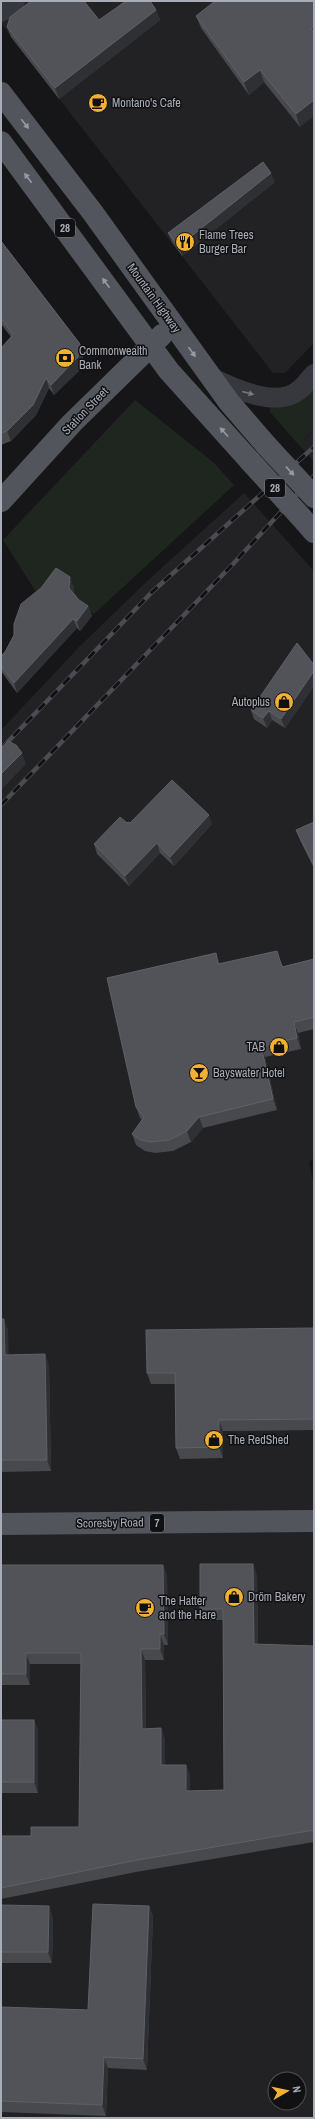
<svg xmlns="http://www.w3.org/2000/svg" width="315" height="2119" font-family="'Archivo Narrow',sans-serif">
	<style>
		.built { fill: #222225; fill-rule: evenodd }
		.green { fill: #1e261f }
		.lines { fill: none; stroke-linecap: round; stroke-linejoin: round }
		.minor { stroke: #37383d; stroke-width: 20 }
		.major { stroke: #53555c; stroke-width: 22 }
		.rail-casing { stroke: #4a4c52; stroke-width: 4.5 }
		.rail { stroke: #111113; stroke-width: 3; stroke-dasharray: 9; stroke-linecap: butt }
		.major-bridge { stroke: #53555c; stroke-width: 22 }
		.wall { fill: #47494d }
		.shaded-wall { fill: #2f3033 }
		.building { fill: #525359; stroke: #5f6168 }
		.oneway { fill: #979ba6 }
		.oneway2 { fill: #757881 }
		.labels { text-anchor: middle; stroke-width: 3; stroke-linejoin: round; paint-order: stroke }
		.shield { fill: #111113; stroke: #7b7e86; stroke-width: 1 }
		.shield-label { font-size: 11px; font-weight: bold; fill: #a8adb8 }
		.poi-label { font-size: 12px; fill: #a8adb8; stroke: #111113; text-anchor: start }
		.street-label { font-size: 12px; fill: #a8adb8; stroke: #111113 }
	</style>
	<rect width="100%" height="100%" fill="#161618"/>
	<!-- built -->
	<g class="built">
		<polygon points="1,1 314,1 314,343 285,373 273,373 11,37 1,23"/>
		<polygon points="314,430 314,461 298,444"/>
		<path d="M244,493L314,571V1158L309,1162L314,1185V2118H1V730L78,648L145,583ZM275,2079H299V2103H275Z"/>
	</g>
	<!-- green -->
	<g class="green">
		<polygon points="314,385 314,430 298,444 270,412 270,405"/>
		<polygon points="135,400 213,462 234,485 94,614 36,592 3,540"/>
	</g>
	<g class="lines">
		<!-- minor -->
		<g class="minor">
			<polyline points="1,12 15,1"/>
			<path d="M212,378C233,388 277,409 299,390C305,386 309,379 314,374"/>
		</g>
		<!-- major -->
		<g class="major">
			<polyline points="1,93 93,213 229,402 266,445"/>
			<polyline points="1,142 169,371 250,461"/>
			<polyline points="1,501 72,423 162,335"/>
			<polyline points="300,516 314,532"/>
			<polyline points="1,1524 314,1521"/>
		</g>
		<defs>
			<g id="rail">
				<polyline points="1,749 152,592 314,447"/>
				<polyline points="1,805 233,564 314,476"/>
			</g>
		</defs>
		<!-- rail casing -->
		<use href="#rail" class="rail-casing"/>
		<!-- rail -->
		<use href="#rail" class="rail"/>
		<!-- major-bridge -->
		<g class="major-bridge">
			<polyline points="266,445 314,497"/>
			<polyline points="250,461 300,516"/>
		</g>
	</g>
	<!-- wall -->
	<g class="wall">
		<polygon points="314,1 300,127 264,82 249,95 201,28 196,16"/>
		<polygon points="156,10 160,20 59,99 11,37 7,27 99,20"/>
		<polygon points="275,182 182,256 172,242 168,233"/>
		<polygon points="1,241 80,344 83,354 82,368 54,395 49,388 36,415 11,441 1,445 1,348 11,337 1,324"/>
		<polygon points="74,587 73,593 79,600 88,606 92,616 80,631 77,628 17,693 1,671 1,656"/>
		<polygon points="314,665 314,686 285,728 272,720 267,728 254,719 251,710"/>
		<polygon points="314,822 314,868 300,840 296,830"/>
		<polygon points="127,823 130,823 212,824 174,866 160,853 129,886 97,854 94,844"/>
		<polygon points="216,953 220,964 281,962 283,967 314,959 314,1029 298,1033 301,1049 265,1057 277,1110 203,1128 191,1142 173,1151 155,1153 145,1151 136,1145 132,1134 142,1120 140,1118 136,1107"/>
		<polygon points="1,1319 8,1330 8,1355 49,1365 51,1471 1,1472"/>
		<polygon points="314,1328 314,1430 223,1431 223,1458 180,1459 176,1448 175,1384 151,1384 147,1373"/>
		<polygon points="1,1565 163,1565 167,1576 168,1645 164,1645 164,1660 145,1660 146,1729 165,1739 165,1765 186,1765 190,1776 190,1791 224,1790 223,1620 204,1620 200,1609 257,1575 258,1645 314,1646 314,1842 136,1872 1,1899 1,1836 31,1836 79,1827 81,1664 30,1664 30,1685 1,1685"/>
		<polygon points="1,1720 34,1720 38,1731 38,1793 1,1793"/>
		<polygon points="1,1905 53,1917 52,1963 1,1963"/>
		<polygon points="149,1906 153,1917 147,2070 108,2068 106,2116 1,2112 1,2007 88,2010"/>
	</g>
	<!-- shaded-wall -->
	<g class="shaded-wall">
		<polygon points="156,10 160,20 59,99 55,88"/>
		<polygon points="314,27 314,36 311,29"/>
		<polygon points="260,70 264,82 249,95 244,82"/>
		<polygon points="314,100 314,116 300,127 296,114"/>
		<polygon points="271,173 275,182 182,256 179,246"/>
		<polygon points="80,344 83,354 82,368 54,395 51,385"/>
		<polygon points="46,378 49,388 36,415 11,441 7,431"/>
		<polygon points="70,577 74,587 73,598 69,588"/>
		<polygon points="88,606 92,616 80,631 77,621"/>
		<polygon points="73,619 77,628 17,693 14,683"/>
		<polygon points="314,671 314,686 285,728 281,719"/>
		<polygon points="269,711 272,720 267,728 263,718"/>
		<polygon points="22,753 26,764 1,790 1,774"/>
		<polygon points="209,815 212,824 174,866 170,857"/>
		<polygon points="157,843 160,853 129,886 125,876"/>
		<polygon points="216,953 220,964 218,964"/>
		<polygon points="294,1022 298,1033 301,1049 297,1038"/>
		<polygon points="261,1046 265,1057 277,1110 273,1099"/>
		<polygon points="199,1117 203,1128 191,1142 187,1131"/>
		<polygon points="4,1319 8,1330 9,1366 5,1355"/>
		<polygon points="45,1354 49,1365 51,1471 47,1460"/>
		<polygon points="219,1420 223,1431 223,1458 219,1447"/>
		<polygon points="253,1564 257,1575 258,1656 254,1644"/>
		<polygon points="163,1565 167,1576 168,1645 164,1634"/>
		<polygon points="160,1634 164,1645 164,1660 160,1649"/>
		<polygon points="141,1649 145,1660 146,1740 142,1729"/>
		<polygon points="26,1653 30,1664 30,1685 26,1674"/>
		<polygon points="34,1720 38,1731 38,1793 34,1782"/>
		<polygon points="161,1728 165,1739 165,1776 161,1765"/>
		<polygon points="186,1765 190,1776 190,1802 186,1791"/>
		<polygon points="49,1906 53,1917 52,1963 48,1952"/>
		<polygon points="149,1906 153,1917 147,2070 143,2059"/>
		<polygon points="104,2057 108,2068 106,2116 102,2105"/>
	</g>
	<!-- building -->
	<g class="building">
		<polygon points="31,1 84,1 99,20 126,1 150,1 156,10 55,88 7,27 10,17"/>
		<polygon points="215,1 314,1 314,27 311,29 314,32 314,100 296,114 260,70 244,82 196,16"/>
		<polygon points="263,162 271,173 179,246 168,233"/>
		<polygon points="1,241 80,344 78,357 51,385 46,378 33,405 7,431 1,433 1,348 13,335 1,318"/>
		<polygon points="56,568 70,577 69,588 79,600 88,606 77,621 73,619 14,683 1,666 1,656 5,652 14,635 14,624 21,604 41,588"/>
		<polygon points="297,643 314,665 314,671 281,719 269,711 263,718 251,710"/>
		<polygon points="8,741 16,745 22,753 1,774 1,748"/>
		<polygon points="172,780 209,815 170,857 157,843 125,876 94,844 120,817 127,823 128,822 130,823"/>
		<polygon points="314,822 314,866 296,830"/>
		<polygon points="277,951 282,967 314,959 314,1017 294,1022 297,1038 261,1046 273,1099 199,1117 187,1131 169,1140 151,1142 141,1140 132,1134 144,1117 136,1107 107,978 216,953 218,964"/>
		<polygon points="1,1319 4,1319 5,1355 45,1354 47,1460 1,1460"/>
		<polygon points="314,1328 314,1419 219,1420 219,1447 176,1448 175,1373 147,1373 146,1330"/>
		<polygon points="200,1564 253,1564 254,1644 314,1646 314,1830 132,1861 1,1888 1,1836 31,1836 31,1827 79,1827 81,1653 26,1653 26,1674 1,1674 1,1565 163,1565 164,1634 160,1634 160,1649 141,1649 142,1729 161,1728 161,1765 186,1765 186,1791 224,1790 223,1609 200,1609"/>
		<rect x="1" y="1720" width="33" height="62"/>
		<polygon points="93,1904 149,1906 143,2059 104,2057 102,2105 1,2101 1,2007 88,2010"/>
		<polygon points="1,1905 49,1906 48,1952 1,1952"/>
	</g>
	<!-- one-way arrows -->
	<defs><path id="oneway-solid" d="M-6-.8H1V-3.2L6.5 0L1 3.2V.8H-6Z"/></defs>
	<g class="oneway">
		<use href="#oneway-solid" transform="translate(25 124) rotate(52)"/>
		<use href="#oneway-solid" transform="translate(28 178) rotate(-127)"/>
		<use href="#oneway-solid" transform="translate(106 283) rotate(-127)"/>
		<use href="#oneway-solid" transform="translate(192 352) rotate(54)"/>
		<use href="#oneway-solid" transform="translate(224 432) rotate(-132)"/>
		<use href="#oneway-solid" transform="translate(290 471) rotate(47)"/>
	</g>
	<use class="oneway2" href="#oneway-solid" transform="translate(248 393) rotate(15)"/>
	<!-- icons -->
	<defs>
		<symbol id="cafe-disc" viewBox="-11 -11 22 22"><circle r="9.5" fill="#f2b134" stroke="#111113"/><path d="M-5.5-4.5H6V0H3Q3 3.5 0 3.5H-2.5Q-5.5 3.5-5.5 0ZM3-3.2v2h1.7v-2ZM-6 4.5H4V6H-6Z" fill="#111"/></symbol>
		<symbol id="restaurant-disc" viewBox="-11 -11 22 22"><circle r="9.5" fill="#f2b134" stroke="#111113"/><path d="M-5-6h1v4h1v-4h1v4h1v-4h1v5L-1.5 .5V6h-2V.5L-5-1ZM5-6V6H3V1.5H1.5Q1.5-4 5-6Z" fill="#111"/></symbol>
		<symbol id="bank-disc" viewBox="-11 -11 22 22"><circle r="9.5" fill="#f2b134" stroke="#111113"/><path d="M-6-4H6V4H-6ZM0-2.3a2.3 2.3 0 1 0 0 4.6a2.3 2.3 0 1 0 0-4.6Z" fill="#111"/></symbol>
		<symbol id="shop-disc" viewBox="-11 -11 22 22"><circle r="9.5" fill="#f2b134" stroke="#111113"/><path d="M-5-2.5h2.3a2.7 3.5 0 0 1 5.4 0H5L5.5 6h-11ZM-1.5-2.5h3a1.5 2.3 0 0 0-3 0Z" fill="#111"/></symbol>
		<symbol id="bar-disc" viewBox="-11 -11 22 22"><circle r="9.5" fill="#f2b134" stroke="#111113"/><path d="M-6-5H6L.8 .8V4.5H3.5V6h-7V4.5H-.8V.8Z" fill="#111"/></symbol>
	</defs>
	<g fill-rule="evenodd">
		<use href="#cafe-disc" x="87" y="92" width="22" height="22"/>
		<use href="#restaurant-disc" x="174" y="231" width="22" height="22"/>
		<use href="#bank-disc" x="54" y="347" width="22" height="22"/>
		<use href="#shop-disc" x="273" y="691" width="22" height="22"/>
		<use href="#shop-disc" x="268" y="1036" width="22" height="22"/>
		<use href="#bar-disc" x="188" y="1062" width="22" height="22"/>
		<use href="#shop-disc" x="203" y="1429" width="22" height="22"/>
		<use href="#shop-disc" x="223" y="1586" width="22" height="22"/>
		<use href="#cafe-disc" x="134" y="1597" width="22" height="22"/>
	</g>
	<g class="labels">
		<!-- shield labels -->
		<g class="shield">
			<rect x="55" y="219" width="20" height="18" rx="3"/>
			<rect x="265" y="479" width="20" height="18" rx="3"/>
			<rect x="150" y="1514" width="14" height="18" rx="3"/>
		</g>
		<g class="shield-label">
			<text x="65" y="232">28</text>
			<text x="275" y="492">28</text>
			<text x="157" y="1527">7</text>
		</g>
		<!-- poi labels -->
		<g class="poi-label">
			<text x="112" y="107">Montano's Cafe</text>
			<text x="199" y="239">Flame Trees<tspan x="199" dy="14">Burger Bar</tspan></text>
			<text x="79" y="355">Commonwealth<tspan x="79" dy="14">Bank</tspan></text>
			<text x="270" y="706" text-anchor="end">Autoplus</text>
			<text x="265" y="1051" text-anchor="end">TAB</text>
			<text x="213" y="1077">Bayswater Hotel</text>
			<text x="228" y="1444">The RedShed</text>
			<text x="248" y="1601">Dröm Bakery</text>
			<text x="159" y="1605">The Hatter<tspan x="159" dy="14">and the Hare</tspan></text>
		</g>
		<!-- street labels -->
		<g class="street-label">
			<text transform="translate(154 298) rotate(54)" y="4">Mountain Highway</text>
			<text transform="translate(85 411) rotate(-46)" y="4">Station Street</text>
			<text transform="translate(110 1523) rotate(-1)" y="4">Scoresby Road</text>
		</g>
	</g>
	<!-- border -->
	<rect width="315" height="2119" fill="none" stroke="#a8adb8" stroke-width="4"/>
	<!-- north arrow -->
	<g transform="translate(287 2091) rotate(81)"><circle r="19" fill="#111113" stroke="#4d4f55"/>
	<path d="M0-3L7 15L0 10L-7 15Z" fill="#f2b134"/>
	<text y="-6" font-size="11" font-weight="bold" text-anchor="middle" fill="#a8adb8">N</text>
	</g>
</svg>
